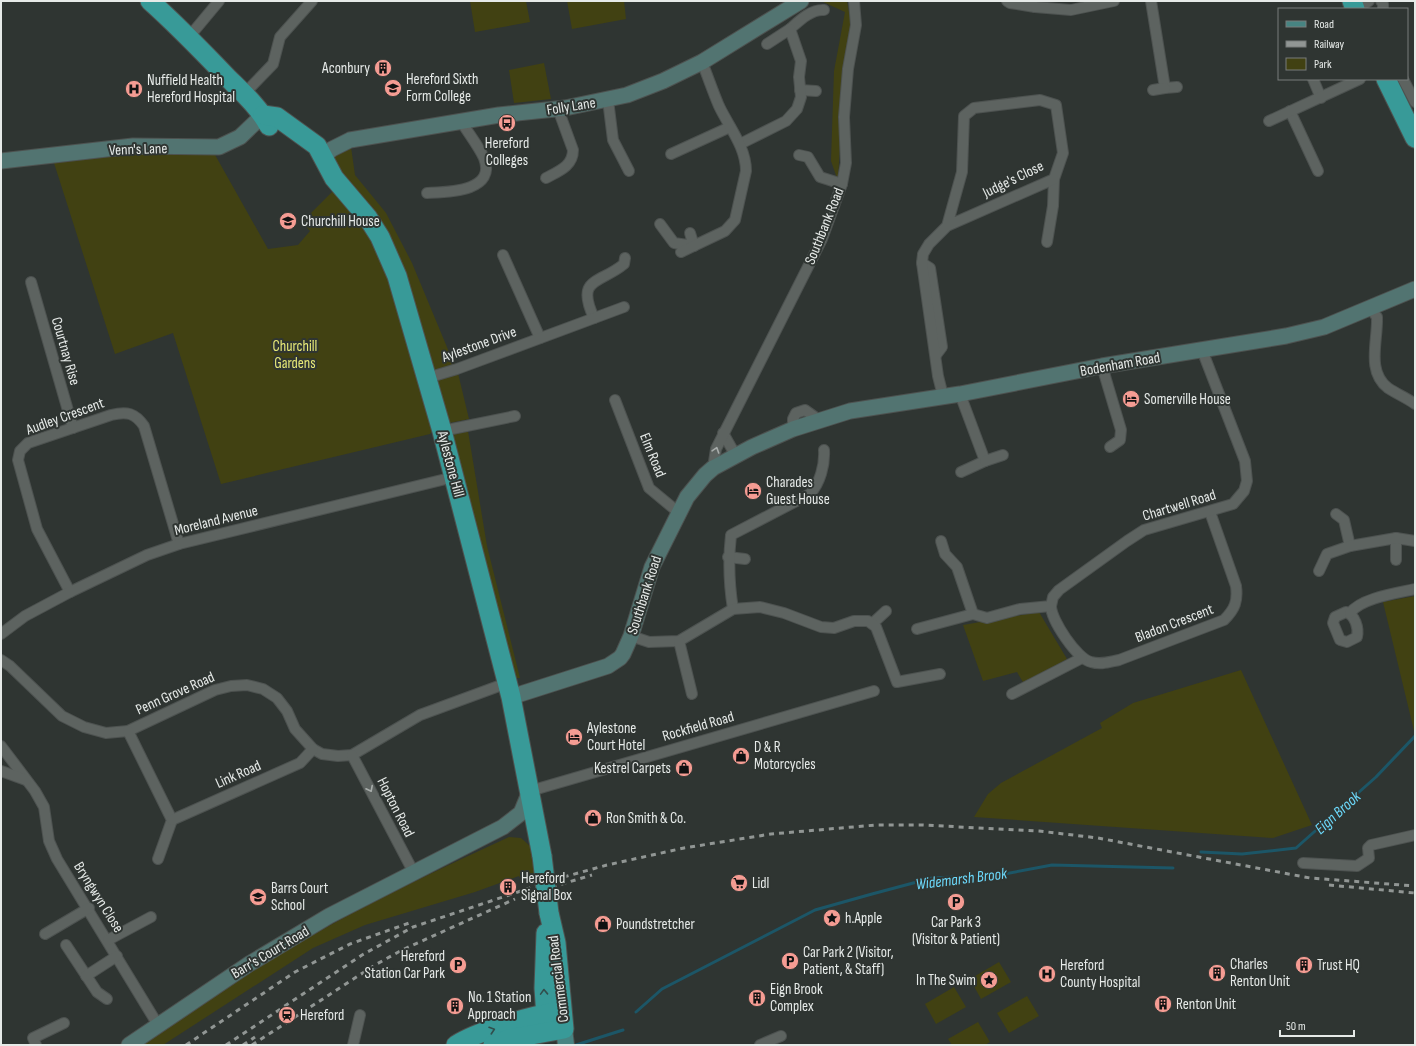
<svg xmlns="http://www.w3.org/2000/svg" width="1416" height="1046" font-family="'Sofia Sans Condensed',sans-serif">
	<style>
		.green { fill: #414112 }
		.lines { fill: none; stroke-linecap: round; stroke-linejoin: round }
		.stream { stroke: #1c5667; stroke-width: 3 }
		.street-casing { stroke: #4d5250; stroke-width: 12 }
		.secondary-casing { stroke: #4d5250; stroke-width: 17 }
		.primary-casing { stroke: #4d5250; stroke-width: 18 }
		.highway-casing { stroke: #4d5250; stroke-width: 21 }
		.street { stroke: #5d6360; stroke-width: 10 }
		.secondary { stroke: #527471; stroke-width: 15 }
		.primary { stroke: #478482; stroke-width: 16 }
		.highway { stroke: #389a98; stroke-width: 19 }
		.rail { stroke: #919694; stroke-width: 3; stroke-dasharray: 5 5; stroke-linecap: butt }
		.highway-bridge-casing { stroke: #4d5250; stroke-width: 21; stroke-linecap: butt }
		.highway-bridge { stroke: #389a98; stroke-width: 19 }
		.oneway { stroke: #a8adab }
		.oneway2 { stroke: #314e4c }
		.labels { text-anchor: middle; stroke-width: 4; stroke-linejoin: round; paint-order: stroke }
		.poi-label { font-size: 15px; fill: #e6eae8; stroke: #2f3532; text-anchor: start }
		.street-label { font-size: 15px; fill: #e6eae8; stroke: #2f3532 }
		.park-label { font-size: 15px; fill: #e8e977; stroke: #2f3532 }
		.water-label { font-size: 16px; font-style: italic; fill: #6cd9fb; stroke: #2f3532 }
	</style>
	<rect width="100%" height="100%" fill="#2f3532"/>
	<!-- green -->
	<g class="green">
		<polygon points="470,1 526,1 530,22 475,32"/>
		<polygon points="567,1 624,1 626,19 572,29"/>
		<polygon points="821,1 847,1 851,23 844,65 838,181 831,161 834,71 845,12"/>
		<polygon points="544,63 551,99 514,103 509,70"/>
		<polygon points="350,140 355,175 386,213 412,263 449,352 457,369 469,419 449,423 399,283 335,162 335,156"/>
		<polygon points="214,153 268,249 298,245 310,231 302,222 338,186 384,259 432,431 430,434 221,484 173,333 115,354 54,163 136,154"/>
		<polygon points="468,431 487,546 520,678 514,678 451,435"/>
		<polygon points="1415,596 1415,735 1383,602"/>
		<polygon points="1039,612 1067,659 1024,684 1017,672 983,681 963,625"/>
		<polygon points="1241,670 1312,825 1273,838 974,817 988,794 1001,783 1102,728 1100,723 1133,703"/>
		<path d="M509,837L521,838L530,846L536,881L523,884L519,876L475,892L365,925L313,948L163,1045H142C196,1008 249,972 306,939C371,901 440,869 509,837Z"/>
		<polygon points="999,962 1011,982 981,999 970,979"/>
		<polygon points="954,987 966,1007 936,1024 925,1004"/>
		<polygon points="1027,996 1039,1016 1009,1033 997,1013"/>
		<polygon points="978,1022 990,1042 985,1045 952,1045 948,1039"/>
	</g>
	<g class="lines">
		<!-- stream -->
		<g class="stream">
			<polyline points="1201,852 1242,854 1296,848 1376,777 1415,736"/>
			<polyline points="636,1012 662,989 815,910 872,894 932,878 999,875 1052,865 1173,868"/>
			<polyline points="576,1045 623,1030"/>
		</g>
		<defs>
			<g id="street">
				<polyline points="1007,1 1010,3 1035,7"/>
				<polyline points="1028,1 1035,7 1071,10 1114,1"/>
				<polyline points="1151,1 1165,88 1177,87"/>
				<polyline points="1381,1 1383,4 1383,9"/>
				<polyline points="1357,9 1369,1"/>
				<path d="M790,29C799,21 811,9 824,10"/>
				<polyline points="189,37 219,1"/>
				<polyline points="1313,79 1321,98"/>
				<polyline points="1403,79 1415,102"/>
				<polyline points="800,90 816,91"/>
				<polyline points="1153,90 1165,88"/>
				<polyline points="244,94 273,64 280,37 312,1"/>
				<polyline points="608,100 613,140 629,171"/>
				<polyline points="1290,111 1318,171"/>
				<polyline points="1269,121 1360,79"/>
				<polyline points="740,144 786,121 797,109 801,97 799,77 801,61 790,29 767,44"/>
				<polyline points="671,154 730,127"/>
				<polyline points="799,155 808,157 820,177 842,184"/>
				<path d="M546,178C559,171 573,166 573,150L558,109"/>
				<path d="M427,193C447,192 497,192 484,158C478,145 468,133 461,121"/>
				<polyline points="660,224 674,243 694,246 690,233"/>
				<polyline points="1047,242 1053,206 1054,179"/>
				<path d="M681,252L725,231L735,220L746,171C746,147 729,127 719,106C713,92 708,77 702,62"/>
				<polyline points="503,255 540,338"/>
				<polyline points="922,263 930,268 942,347 936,355"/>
				<polyline points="31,282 73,428"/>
				<path d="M1370,308L1377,317C1378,341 1366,371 1388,388C1397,394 1407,398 1415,404"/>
				<path d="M594,318C575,277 600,284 624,264L625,258"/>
				<polyline points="1102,366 1121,430 1120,440 1110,447"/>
				<polyline points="427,378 457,369 624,307"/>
				<polyline points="960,394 985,461 961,472"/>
				<polyline points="943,396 938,376 922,263 923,254 929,244 947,226 962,172 964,116 974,108 1040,100 1056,105 1063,153 1054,179 947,226"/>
				<polyline points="615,400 649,488 678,512"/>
				<polyline points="793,429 793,419 796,413 805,410 819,420"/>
				<polyline points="442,431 515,416"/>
				<polyline points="723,433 736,456"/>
				<polyline points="985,461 1003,455"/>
				<polyline points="713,468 716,449 822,239 842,184 846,163 844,117 848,69 856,25 854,1"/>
				<polyline points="1336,514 1344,520 1350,546"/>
				<polyline points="941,541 945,554 957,567 973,614"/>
				<polyline points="728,557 745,559"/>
				<polyline points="1396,560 1396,538"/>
				<polyline points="1319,571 1327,554 1350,546 1396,538 1415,541"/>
				<path d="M70,592L37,529L18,460L20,451L28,443L111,415C127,411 135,413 144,426L179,544"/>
				<path d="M1051,606C1051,620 1077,659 1091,662C1101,665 1109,662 1119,660L1224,620C1235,609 1238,601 1236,586L1210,512"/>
				<path d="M733,609C729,584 728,561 731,535L810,494C820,483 825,465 824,450"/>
				<path d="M1346,612C1355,615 1359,628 1357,637L1347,642L1340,640L1333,623L1335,617Z"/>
				<path d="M1350,613C1361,598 1397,593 1415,589"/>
				<polyline points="873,623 886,611"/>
				<polyline points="917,629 973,614 987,618 1020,609 1051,606 1053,597 1059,590 1127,541 1144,530 1233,504 1244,491 1247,481 1245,461 1202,350"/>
				<polyline points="1,634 25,616 70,592 147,555 179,544 454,477"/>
				<polyline points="631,636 649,642 679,641 733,609 760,607 784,613 821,627 834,628 854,621 868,621 876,627 897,682 940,674"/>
				<polyline points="679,641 692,694"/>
				<polyline points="1,660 10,666 62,716 84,727 106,733 128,731 215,690 231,686 247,685 263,689 277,698 287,711 295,729 313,749 322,754 338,756 352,755 420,715 507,683"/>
				<polyline points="1012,694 1082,658"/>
				<polyline points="128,731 172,820 158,859"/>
				<polyline points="1,746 35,791 44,807 49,841 57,859 158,1025"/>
				<polyline points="352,755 414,873"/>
				<polyline points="1,771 26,780"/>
				<polyline points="530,791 874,691"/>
				<polyline points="172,820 300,763 313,749"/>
				<polyline points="1303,863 1357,866 1369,858 1368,848 1371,845 1415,835"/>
				<polyline points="45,934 89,908"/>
				<polyline points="108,940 151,917"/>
				<polyline points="66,945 97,992 107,999"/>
				<polyline points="86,976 117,956"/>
				<polyline points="36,1045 33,1038 64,1023"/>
				<polyline points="353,1045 360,1015"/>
				<polyline points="760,1045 781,1036"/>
			</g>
			<g id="secondary">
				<polyline points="323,157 332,149 350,140 499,115 565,108 627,95 663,81 702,62 801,1"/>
				<polyline points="1,161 133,146 219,147 240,137 263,115"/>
				<polyline points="511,697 608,666 620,658 623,654 631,636 652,567 687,497 705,475 713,468 752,447 793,429 850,411 960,394 1102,366 1286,336 1324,327 1415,289"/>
				<polyline points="129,1045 249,964 329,916 503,827 521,813 530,791"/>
			</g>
			<polyline id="primary" points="564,1029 566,1045"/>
			<g id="highway">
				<path d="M150,1C177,25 202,51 227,77C242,92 259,107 269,126"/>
				<polyline points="1352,1 1355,9"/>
				<polyline points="1386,79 1415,138"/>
				<polyline points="263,115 277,117 317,146 334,178 368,218 380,237 397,276 442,431 511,697 542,856"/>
				<polyline points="546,933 544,988 547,1031"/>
				<path d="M456,1045C478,1031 530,1016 557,1012"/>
				<polyline points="493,1045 509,1039 564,1029 556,943 549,913"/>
			</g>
		</defs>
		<!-- street casing -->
		<use href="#street" class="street-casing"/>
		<!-- secondary casing -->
		<use href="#secondary" class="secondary-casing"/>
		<!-- primary casing -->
		<use href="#primary" class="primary-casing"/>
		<!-- highway casing -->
		<use href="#highway" class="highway-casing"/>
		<!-- street -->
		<use href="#street" class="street"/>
		<!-- secondary -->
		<use href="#secondary" class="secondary"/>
		<!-- primary -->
		<use href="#primary" class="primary"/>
		<!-- highway -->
		<use href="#highway" class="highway"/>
		<!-- rail -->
		<g class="rail">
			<polyline points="1329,885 1415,893"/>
			<polyline points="542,890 592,875"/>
			<polyline points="186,1045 295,972 350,944 412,922"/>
			<polyline points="226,1045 362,955 413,927 560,878 607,865 684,848 771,834 876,825 922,825 1039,831 1098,838 1310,878 1415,886"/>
			<polyline points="243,1045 255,1037"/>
			<polyline points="252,1045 375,965 402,950 515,899"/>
		</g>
		<defs>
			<polyline id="highway-bridge" points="542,856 549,913"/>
		</defs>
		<!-- highway-bridge casing -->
		<use href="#highway-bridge" class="highway-bridge-casing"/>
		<!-- highway-bridge -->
		<use href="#highway-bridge" class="highway-bridge"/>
	</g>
	<!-- one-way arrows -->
	<defs><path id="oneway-chevron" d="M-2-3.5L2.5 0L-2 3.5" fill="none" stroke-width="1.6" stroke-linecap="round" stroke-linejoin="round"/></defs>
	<g class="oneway">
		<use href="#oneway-chevron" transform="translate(716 450) rotate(-72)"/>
		<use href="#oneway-chevron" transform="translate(370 789) rotate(63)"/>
	</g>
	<g class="oneway2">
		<use href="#oneway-chevron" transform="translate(544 992) rotate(-92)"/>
		<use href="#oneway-chevron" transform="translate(492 1030) rotate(-18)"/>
	</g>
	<!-- icons -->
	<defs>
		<symbol id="building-disc" viewBox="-11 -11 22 22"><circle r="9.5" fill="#f59c93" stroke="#2f3532"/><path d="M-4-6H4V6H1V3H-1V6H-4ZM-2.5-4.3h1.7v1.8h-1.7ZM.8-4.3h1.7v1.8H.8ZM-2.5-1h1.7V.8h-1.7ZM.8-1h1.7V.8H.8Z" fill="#111"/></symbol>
		<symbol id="university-disc" viewBox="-11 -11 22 22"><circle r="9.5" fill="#f59c93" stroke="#2f3532"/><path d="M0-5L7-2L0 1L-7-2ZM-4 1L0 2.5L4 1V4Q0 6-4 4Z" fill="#111"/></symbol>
		<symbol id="hospital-disc" viewBox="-11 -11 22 22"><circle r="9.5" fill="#f59c93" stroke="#2f3532"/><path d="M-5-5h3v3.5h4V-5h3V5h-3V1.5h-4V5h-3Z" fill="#111"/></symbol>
		<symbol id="bus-disc" viewBox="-11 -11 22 22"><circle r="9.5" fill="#f59c93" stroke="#2f3532"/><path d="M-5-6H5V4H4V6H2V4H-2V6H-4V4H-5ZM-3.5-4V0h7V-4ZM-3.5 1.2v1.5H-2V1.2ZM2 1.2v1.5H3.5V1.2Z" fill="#111"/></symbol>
		<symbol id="hotel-disc" viewBox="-11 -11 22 22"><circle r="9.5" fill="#f59c93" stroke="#2f3532"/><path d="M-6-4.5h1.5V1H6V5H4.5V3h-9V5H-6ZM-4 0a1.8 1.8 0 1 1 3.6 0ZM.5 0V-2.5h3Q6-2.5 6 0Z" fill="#111"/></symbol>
		<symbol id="shop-disc" viewBox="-11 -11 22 22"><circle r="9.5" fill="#f59c93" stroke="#2f3532"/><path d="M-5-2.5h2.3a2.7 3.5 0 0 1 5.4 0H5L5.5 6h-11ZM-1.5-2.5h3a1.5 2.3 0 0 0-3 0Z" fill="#111"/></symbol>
		<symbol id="supermarket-disc" viewBox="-11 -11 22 22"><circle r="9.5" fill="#f59c93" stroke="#2f3532"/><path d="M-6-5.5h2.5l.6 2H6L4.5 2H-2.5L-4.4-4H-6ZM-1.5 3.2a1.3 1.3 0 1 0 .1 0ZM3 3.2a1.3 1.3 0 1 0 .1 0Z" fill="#111"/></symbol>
		<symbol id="school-disc" viewBox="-11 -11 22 22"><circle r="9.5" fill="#f59c93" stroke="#2f3532"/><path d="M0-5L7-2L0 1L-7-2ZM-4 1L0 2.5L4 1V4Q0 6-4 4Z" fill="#111"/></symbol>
		<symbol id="parking-disc" viewBox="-11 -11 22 22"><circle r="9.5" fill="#f59c93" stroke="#2f3532"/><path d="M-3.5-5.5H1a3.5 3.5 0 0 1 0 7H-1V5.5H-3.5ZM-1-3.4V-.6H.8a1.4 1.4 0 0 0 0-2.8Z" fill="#111"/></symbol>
		<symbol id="sight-disc" viewBox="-11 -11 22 22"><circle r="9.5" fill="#f59c93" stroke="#2f3532"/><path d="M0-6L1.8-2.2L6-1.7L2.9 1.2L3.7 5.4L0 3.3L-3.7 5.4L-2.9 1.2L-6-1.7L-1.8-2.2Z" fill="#111"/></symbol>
		<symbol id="station-disc" viewBox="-11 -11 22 22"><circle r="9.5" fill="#f59c93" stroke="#2f3532"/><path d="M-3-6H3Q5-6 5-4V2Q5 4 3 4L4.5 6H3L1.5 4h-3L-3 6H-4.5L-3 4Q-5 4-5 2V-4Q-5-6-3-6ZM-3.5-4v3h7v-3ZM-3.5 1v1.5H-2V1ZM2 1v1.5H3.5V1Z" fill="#111"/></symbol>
	</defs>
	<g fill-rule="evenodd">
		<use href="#building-disc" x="373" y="58" width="20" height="20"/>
		<use href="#university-disc" x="383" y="78" width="20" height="20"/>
		<use href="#hospital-disc" x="124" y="79" width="20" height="20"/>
		<use href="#bus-disc" x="497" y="113" width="20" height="20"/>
		<use href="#university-disc" x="278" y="211" width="20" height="20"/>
		<use href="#hotel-disc" x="1121" y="389" width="20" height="20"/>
		<use href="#hotel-disc" x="743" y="481" width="20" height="20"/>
		<use href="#hotel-disc" x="564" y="727" width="20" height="20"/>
		<use href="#shop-disc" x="731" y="746" width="20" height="20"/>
		<use href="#shop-disc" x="674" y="758" width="20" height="20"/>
		<use href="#shop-disc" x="583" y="808" width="20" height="20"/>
		<use href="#supermarket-disc" x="729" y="873" width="20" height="20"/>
		<use href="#building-disc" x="498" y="877" width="20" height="20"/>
		<use href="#school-disc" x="248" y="887" width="20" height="20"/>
		<use href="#parking-disc" x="946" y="892" width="20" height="20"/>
		<use href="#sight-disc" x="822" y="908" width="20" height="20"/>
		<use href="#shop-disc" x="593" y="914" width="20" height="20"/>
		<use href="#parking-disc" x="780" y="951" width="20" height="20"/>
		<use href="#parking-disc" x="448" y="955" width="20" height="20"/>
		<use href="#building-disc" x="1294" y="955" width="20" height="20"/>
		<use href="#building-disc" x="1207" y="963" width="20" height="20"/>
		<use href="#hospital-disc" x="1037" y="964" width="20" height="20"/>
		<use href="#sight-disc" x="979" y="970" width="20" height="20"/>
		<use href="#building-disc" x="747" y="988" width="20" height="20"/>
		<use href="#building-disc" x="1153" y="994" width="20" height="20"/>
		<use href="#building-disc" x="445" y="996" width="20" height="20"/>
		<use href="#station-disc" x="277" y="1005" width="20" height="20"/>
	</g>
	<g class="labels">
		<!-- poi labels -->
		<g class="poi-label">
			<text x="370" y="73" text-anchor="end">Aconbury</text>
			<text x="406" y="84">Hereford Sixth<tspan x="406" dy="17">Form College</tspan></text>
			<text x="147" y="85">Nuffield Health<tspan x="147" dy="17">Hereford Hospital</tspan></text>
			<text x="507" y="148" text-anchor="middle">Hereford<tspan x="507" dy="17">Colleges</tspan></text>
			<text x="301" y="226">Churchill House</text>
			<text x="1144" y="404">Somerville House</text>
			<text x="766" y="487">Charades<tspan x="766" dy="17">Guest House</tspan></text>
			<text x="587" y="733">Aylestone<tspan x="587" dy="17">Court Hotel</tspan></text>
			<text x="754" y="752">D &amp; R<tspan x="754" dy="17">Motorcycles</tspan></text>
			<text x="671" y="773" text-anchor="end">Kestrel Carpets</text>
			<text x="606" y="823">Ron Smith &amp; Co.</text>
			<text x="521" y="883">Hereford<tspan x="521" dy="17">Signal Box</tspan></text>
			<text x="752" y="888">Lidl</text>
			<text x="271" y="893">Barrs Court<tspan x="271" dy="17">School</tspan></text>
			<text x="845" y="923">h.Apple</text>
			<text x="956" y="927" text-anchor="middle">Car Park 3<tspan x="956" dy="17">(Visitor &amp; Patient)</tspan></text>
			<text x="616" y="929">Poundstretcher</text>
			<text x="803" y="957">Car Park 2 (Visitor,<tspan x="803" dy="17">Patient, &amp; Staff)</tspan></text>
			<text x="445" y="961" text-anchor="end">Hereford<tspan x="445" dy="17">Station Car Park</tspan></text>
			<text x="1230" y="969">Charles<tspan x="1230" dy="17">Renton Unit</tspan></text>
			<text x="1060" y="970">Hereford<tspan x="1060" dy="17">County Hospital</tspan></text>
			<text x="1317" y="970">Trust HQ</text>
			<text x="976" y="985" text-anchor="end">In The Swim</text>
			<text x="770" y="994">Eign Brook<tspan x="770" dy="17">Complex</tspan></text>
			<text x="468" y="1002">No. 1 Station<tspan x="468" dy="17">Approach</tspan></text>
			<text x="1176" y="1009">Renton Unit</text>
			<text x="300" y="1020">Hereford</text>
		</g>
		<!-- street labels -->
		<g class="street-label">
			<text transform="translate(571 106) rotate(-9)" y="5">Folly Lane</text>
			<text transform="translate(138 149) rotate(-2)" y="5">Venn's Lane</text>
			<text transform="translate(1013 179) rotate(-26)" y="5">Judge's Close</text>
			<text transform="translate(824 226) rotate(-68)" y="5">Southbank Road</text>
			<text transform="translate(479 344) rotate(-20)" y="5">Aylestone Drive</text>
			<text transform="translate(66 351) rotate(74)" y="5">Courtnay Rise</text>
			<text transform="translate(1120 364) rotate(-10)" y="5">Bodenham Road</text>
			<text transform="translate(65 416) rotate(-20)" y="5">Audley Crescent</text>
			<text transform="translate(653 455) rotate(68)" y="5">Elm Road</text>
			<text transform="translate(451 464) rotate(75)" y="5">Aylestone Hill</text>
			<text transform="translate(1179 505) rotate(-17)" y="5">Chartwell Road</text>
			<text transform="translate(216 520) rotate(-14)" y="5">Moreland Avenue</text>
			<text transform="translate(644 595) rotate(-72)" y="5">Southbank Road</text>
			<text transform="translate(1174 623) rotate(-21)" y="5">Bladon Crescent</text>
			<text transform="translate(175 693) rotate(-24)" y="5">Penn Grove Road</text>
			<text transform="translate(698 726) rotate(-16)" y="5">Rockfield Road</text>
			<text transform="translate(238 774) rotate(-24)" y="5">Link Road</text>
			<text transform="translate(396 807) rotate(63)" y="5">Hopton Road</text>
			<text transform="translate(99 897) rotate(58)" y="5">Bryngwyn Close</text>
			<text transform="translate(270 952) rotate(-31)" y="5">Barr's Court Road</text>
			<text transform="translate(558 979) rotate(-97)" y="5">Commercial Road</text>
		</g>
		<!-- park labels -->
		<g class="park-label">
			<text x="295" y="351">Churchill<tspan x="295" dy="17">Gardens</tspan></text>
		</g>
		<!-- water labels -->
		<g class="water-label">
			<text transform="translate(1337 812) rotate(-42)" y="6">Eign Brook</text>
			<text transform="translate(961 878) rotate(-7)" y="6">Widemarsh Brook</text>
		</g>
	</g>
	<!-- border -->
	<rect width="1416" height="1046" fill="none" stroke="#e6eae8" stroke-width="4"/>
	<!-- legend -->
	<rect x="1278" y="8" width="130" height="72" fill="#2f3532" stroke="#787d7b"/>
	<rect x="1286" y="21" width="20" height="6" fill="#478482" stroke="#787d7b"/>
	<text x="1314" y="28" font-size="12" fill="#e6eae8">Road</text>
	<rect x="1286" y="41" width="20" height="6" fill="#919694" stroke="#787d7b"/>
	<text x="1314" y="48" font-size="12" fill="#e6eae8">Railway</text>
	<rect x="1286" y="58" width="20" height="12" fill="#414112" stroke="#787d7b"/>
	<text x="1314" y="68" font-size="12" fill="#e6eae8">Park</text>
	<!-- scale -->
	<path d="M1280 1030v6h74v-6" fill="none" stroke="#e6eae8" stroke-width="2"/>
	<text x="1286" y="1030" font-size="12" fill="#e6eae8" stroke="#2f3532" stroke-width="3" paint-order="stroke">50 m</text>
</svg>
